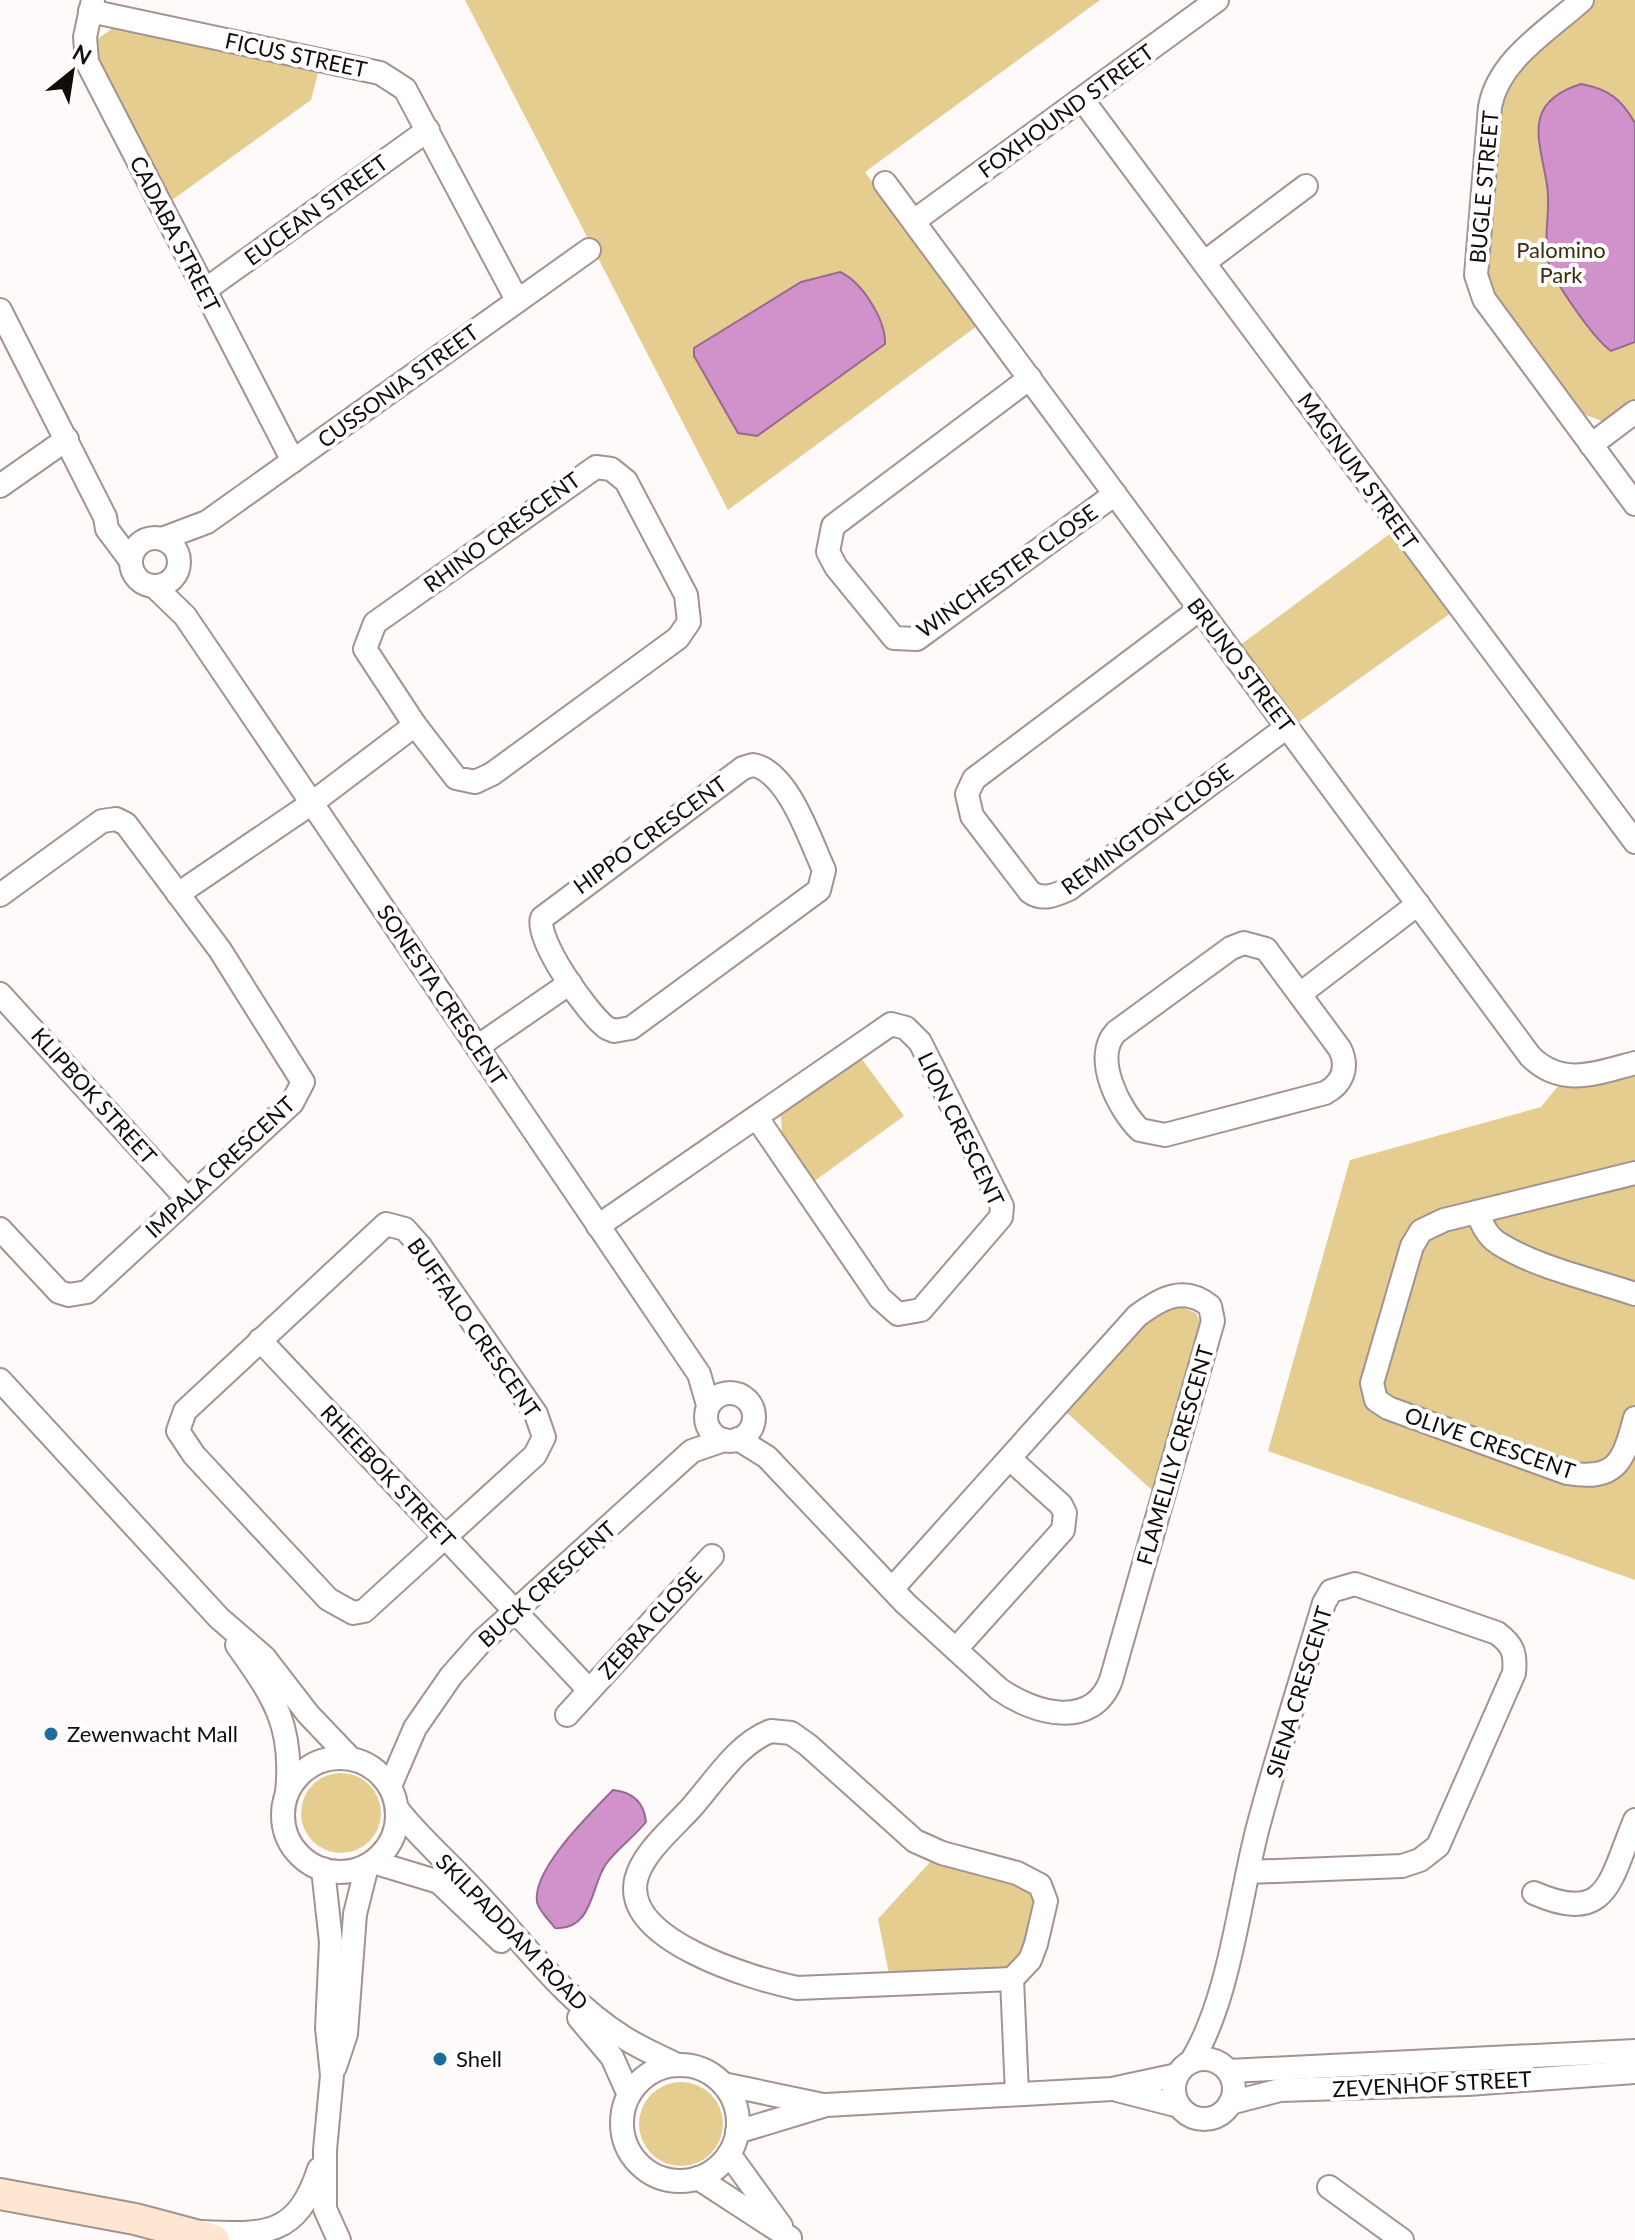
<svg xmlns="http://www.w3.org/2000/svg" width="1635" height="2240" font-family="Lato,sans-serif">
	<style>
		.green { fill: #e5cc8f }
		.water { fill: #d191ca; stroke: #976990; stroke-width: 2 }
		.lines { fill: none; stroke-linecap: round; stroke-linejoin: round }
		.minor-casing { stroke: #a39390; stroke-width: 26 }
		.secondary-casing { stroke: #a39390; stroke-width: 34 }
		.minor { stroke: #fff; stroke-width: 22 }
		.secondary { stroke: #ffe6d2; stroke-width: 30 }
		.poi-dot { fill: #1c6c9e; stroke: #fff; stroke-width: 3 }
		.labels { text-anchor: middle; stroke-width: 8; stroke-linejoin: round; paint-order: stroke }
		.street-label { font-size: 22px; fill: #110b0a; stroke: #fff }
		.park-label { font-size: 22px; fill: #3c2e0a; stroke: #fff }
		.poi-label { font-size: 22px; fill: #110b0a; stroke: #fff; text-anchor: start }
	</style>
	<rect width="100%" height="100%" fill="#fefafa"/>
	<!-- green -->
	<g class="green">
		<polygon points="465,0 1100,0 865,172 977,326 728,510"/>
		<polygon points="1594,0 1635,0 1635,400 1602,421 1578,412 1495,300 1486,274 1500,105 1517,70"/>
		<polygon points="113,28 319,69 311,100 168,203 93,59 96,40"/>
		<polygon points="1391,533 1451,613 1296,724 1239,646"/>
		<polygon points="858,1054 904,1116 813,1182 782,1138 781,1114"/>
		<polygon points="1635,1074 1635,1580 1268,1451 1350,1160 1541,1107 1559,1085 1586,1087"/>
		<path d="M1181,1307L1196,1313L1201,1324L1154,1492L1065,1411C1096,1378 1136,1316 1181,1307Z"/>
		<circle cx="341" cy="1813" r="40"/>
		<path d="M932,1860C958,1868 1023,1878 1035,1901L1026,1951L1011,1967L889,1974L878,1919Z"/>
		<circle cx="681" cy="2124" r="42"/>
	</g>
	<!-- water -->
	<g class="water">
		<path d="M1581,84C1609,89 1621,99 1635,123V342L1611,351C1594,339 1552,280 1548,260C1543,236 1551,210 1547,185C1540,140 1521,103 1581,84Z"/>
		<path d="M840,272C862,282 886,320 885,344L757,436L738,433L694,356V348L801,282Z"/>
		<path d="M613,1790C633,1792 644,1802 646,1822C634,1837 617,1849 606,1864C591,1885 593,1931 555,1928C549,1920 539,1911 537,1902C532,1869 591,1813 613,1790Z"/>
	</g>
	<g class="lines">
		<defs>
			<g id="minor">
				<polyline points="93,0 85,37 87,62 293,461"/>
				<path d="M1582,0C1549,30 1498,60 1490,107L1476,275L1484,299L1635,504"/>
				<polyline points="90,11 380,73 405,89 517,300"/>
				<polyline points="1082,99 1635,842"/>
				<path d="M885,183L1530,1056C1561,1088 1597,1073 1635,1063"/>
				<polyline points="914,221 1217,0"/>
				<polyline points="1205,262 1306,186"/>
				<polyline points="205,290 428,130"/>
				<polyline points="0,310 105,517 107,529 131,561"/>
				<polyline points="1030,378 833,526 828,552 836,567 894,638 917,639 1115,494"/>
				<polyline points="1591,445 1635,412"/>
				<polygon points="596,467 611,469 626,481 686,595 689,622 678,638 492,774 475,782 456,778 415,725 365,649 375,623"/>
				<polyline points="0,486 67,439"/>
				<circle cx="155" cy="562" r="24"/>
				<polyline points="162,539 207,522 589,250"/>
				<polyline points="154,586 185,616 699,1374 708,1405"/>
				<path d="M1200,609L974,779L967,794L972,816L1030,892C1043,901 1056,895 1069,889L1287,727"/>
				<path d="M753,765C788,771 810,840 824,870L819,890L631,1028L614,1031L607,1028C589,1016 534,938 542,918L743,768Z"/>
				<polyline points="178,894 312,803 415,725"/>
				<polyline points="0,895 102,821 116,819 126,824 220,950 303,1082 292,1103 87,1292 69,1295 59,1292 0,1229"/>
				<path d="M1244,943L1266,949L1340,1049C1349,1068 1342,1084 1325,1093L1165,1135L1140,1130C1119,1110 1092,1057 1116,1032L1231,948Z"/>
				<polyline points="0,994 187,1199"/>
				<polyline points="1300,994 1418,904"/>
				<polyline points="477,1047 570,983"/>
				<path d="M1635,1173L1444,1220L1421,1231L1412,1246L1372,1383L1376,1400L1388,1408L1567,1473C1616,1481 1623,1463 1635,1418"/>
				<path d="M1477,1212C1482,1224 1487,1236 1498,1243C1537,1268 1591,1279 1635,1294"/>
				<polygon points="386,1224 405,1229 420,1246 536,1414 544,1437 535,1455 364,1611 353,1613 328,1599 194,1455 178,1431 185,1411"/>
				<polyline points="598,1226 891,1024 906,1028 920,1042 1002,1206 1001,1217 921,1310 898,1314 880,1298 757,1118"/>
				<polyline points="260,1340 589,1690"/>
				<polyline points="0,1380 219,1618 264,1657 308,1714 350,1758"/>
				<circle cx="730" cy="1417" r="24"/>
				<path d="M738,1439L767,1457L905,1603L999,1689C1034,1714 1093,1730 1111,1680L1213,1321L1210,1306C1184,1285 1161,1298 1137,1316L892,1589"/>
				<path d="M237,1645C274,1697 294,1726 287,1792"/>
				<polyline points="956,1649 1063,1530 1065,1513 1061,1505 1010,1459"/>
				<polyline points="567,1715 712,1556"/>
				<path d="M771,1731L791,1733L808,1745L915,1841L942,1853L1017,1873L1040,1885L1046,1901L1036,1944L1030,1960L1012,1979L797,1988C754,1979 623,1941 636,1880C642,1853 674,1827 692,1807C715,1781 738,1743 771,1731Z"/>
				<circle cx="340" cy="1815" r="57"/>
				<polyline points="390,1786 415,1728 451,1676 481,1642 692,1451 724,1440"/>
				<path d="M398,1810C420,1838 446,1860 470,1886C520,1937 561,1998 623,2037C640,2048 659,2056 677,2065"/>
				<polyline points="373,1862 439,1882 501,1941"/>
				<polyline points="323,1869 331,1942 327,2028 332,2075 325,2150 325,2209 339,2240"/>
				<path d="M1534,1893C1609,1926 1610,1879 1635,1820"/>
				<polyline points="1012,1979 1017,2094"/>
				<polyline points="579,2018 612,2057 629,2095"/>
				<circle cx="1204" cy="2089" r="30"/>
				<path d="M1191,2062C1230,1999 1239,1899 1258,1827C1278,1752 1302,1677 1324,1603L1331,1591L1355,1584L1497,1633C1513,1645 1516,1653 1514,1673L1438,1846L1420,1860L1402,1866L1249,1872"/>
				<circle cx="680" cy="2123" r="58"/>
				<polyline points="335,2067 346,2034 355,1914 367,1866"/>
				<polyline points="1229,2071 1635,2051"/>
				<polyline points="723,2084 823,2105"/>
				<polyline points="1117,2090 1179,2106"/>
				<polyline points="1230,2103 1280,2090 1468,2084 1635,2072"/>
				<polyline points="737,2132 826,2105 1112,2089 1177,2075"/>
				<polyline points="729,2154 781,2226"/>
				<polyline points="698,2178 790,2238"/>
				<polyline points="1329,2187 1402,2240"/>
				<path d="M200,2232C265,2235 297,2237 319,2169"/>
			</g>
			<polyline id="secondary" points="0,2194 135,2219 214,2240"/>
		</defs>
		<!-- minor casing -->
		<use href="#minor" class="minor-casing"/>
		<!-- secondary casing -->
		<use href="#secondary" class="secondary-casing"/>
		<!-- minor -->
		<use href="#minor" class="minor"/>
		<!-- secondary -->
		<use href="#secondary" class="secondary"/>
	</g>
	<!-- markers -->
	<g class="poi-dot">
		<circle cx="51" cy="1734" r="8"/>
		<circle cx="440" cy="2059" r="8"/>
	</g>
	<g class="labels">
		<!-- street labels -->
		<g class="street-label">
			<text transform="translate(296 55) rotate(12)" y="8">FICUS STREET</text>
			<text transform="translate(1066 111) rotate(-36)" y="8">FOXHOUND STREET</text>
			<text transform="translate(1484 187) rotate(-85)" y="8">BUGLE STREET</text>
			<text transform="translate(316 210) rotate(-36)" y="8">EUCEAN STREET</text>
			<text transform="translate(175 234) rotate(63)" y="8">CADABA STREET</text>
			<text transform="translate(398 386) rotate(-36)" y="8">CUSSONIA STREET</text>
			<text transform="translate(1358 471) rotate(54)" y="8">MAGNUM STREET</text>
			<text transform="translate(502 532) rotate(-36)" y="8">RHINO CRESCENT</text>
			<text transform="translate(1007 571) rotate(-35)" y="8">WINCHESTER CLOSE</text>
			<text transform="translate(1241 665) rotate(53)" y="8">BRUNO STREET</text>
			<text transform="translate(1147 829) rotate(-36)" y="8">REMINGTON CLOSE</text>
			<text transform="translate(650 835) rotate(-36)" y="8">HIPPO CRESCENT</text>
			<text transform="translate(442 995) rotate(56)" y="8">SONESTA CRESCENT</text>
			<text transform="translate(94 1096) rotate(48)" y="8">KLIPBOK STREET</text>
			<text transform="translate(961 1129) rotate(64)" y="8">LION CRESCENT</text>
			<text transform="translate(220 1167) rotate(-43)" y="8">IMPALA CRESCENT</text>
			<text transform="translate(474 1328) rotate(55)" y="8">BUFFALO CRESCENT</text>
			<text transform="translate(1490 1443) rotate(19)" y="8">OLIVE CRESCENT</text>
			<text transform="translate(1175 1455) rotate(-74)" y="8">FLAMELILY CRESCENT</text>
			<text transform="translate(388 1476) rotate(47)" y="8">RHEEBOK STREET</text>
			<text transform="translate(547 1584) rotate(-42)" y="8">BUCK CRESCENT</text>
			<text transform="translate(650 1623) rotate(-48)" y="8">ZEBRA CLOSE</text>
			<text transform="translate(1299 1692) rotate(-73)" y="8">SIENA CRESCENT</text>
			<text transform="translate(512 1932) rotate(46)" y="8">SKILPADDAM ROAD</text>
			<text transform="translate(1432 2084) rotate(-3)" y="8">ZEVENHOF STREET</text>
		</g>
		<!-- park labels -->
		<g class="park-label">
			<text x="1561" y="258">Palomino<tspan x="1561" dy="25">Park</tspan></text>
		</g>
		<!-- poi labels -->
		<g class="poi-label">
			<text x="67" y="1742">Zewenwacht Mall</text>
			<text x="456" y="2067">Shell</text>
		</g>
	</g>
	<!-- north arrow -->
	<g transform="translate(72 72) rotate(30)" stroke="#ffffff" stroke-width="6" paint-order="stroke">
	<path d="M0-6L14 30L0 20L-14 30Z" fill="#110b0a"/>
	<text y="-12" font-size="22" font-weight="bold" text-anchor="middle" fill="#110b0a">N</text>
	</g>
</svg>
